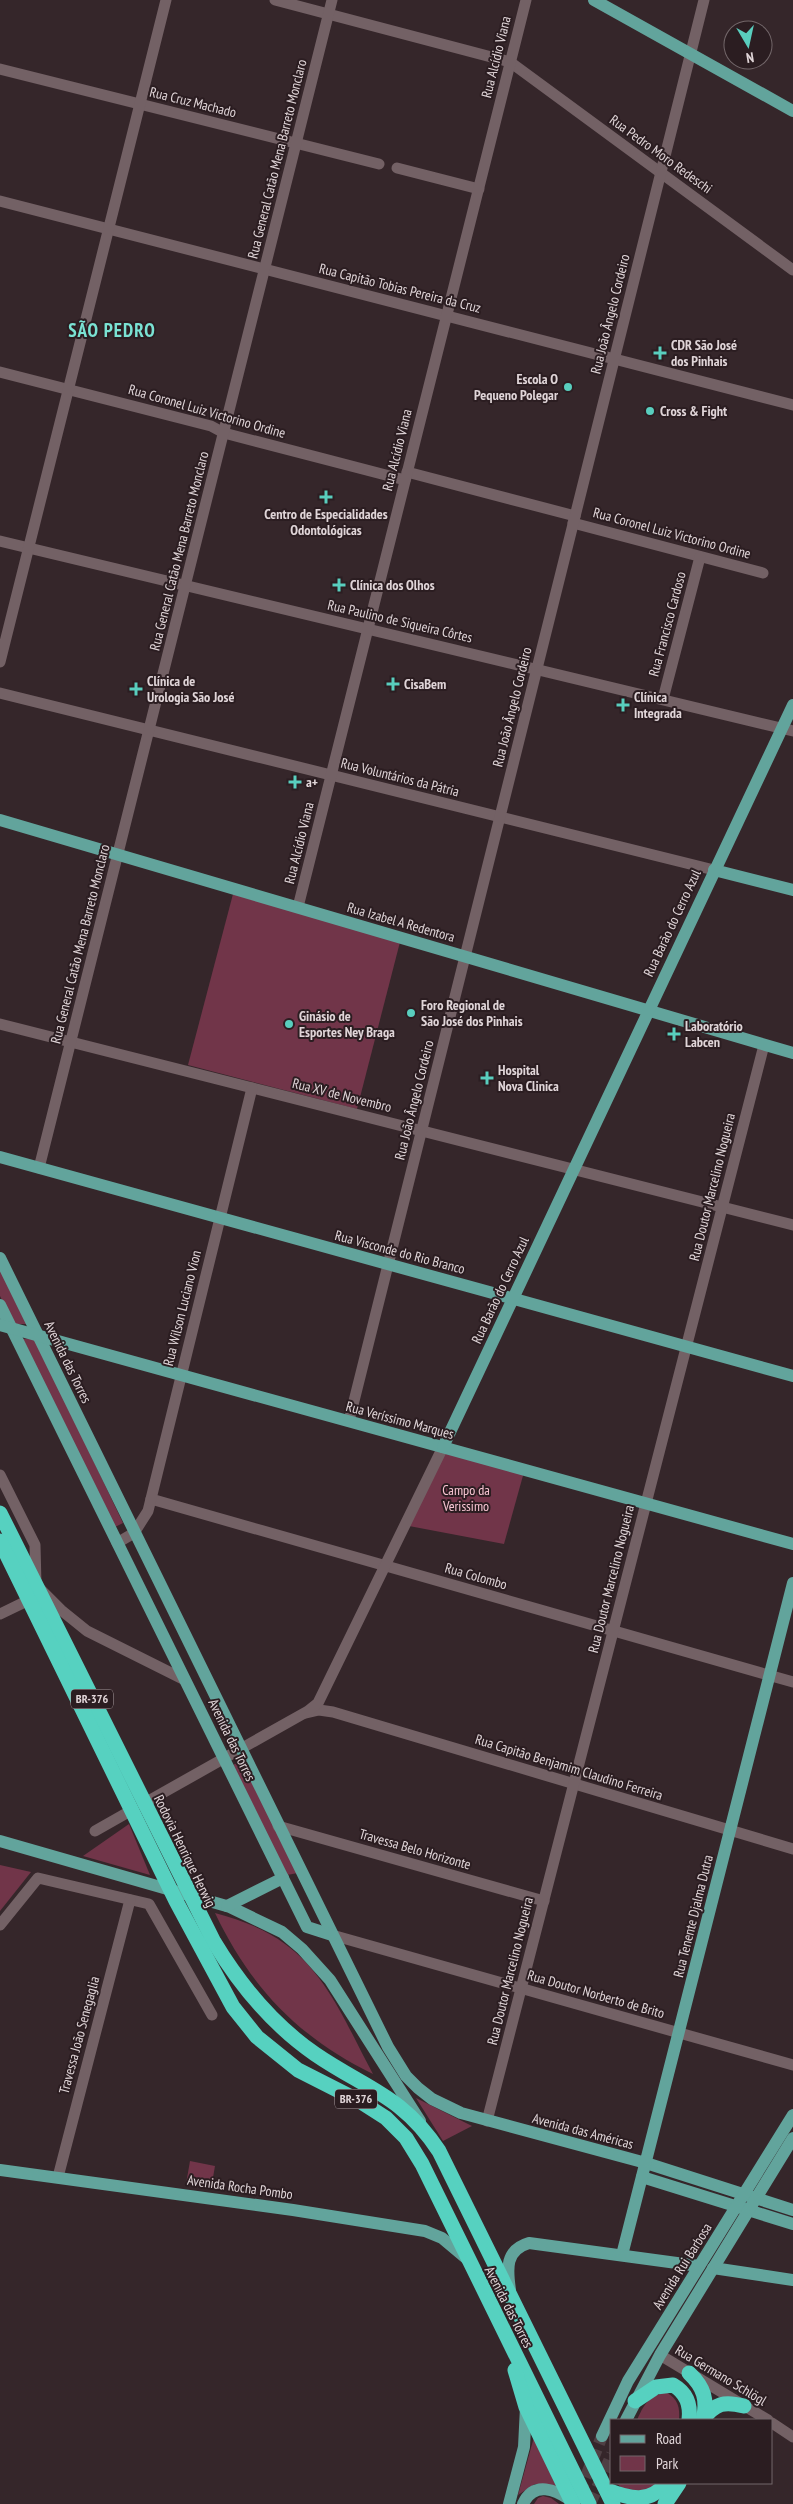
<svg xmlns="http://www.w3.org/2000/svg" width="793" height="2504" font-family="'PT Sans Narrow',sans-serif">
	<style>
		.green { fill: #713549 }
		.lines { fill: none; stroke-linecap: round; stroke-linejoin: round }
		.major-tunnel { stroke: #4f4044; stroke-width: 12; stroke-dasharray: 12 6; stroke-linecap: butt }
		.minor { stroke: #736165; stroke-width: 11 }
		.major { stroke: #62a49c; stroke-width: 12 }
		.highway { stroke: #56d1c0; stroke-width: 15 }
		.poi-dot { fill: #59cebe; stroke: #2b1d21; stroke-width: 2 }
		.labels { text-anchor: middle; stroke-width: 4; stroke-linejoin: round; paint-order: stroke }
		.shield { fill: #2b1d21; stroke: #aa9ea1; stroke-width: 1 }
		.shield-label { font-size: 12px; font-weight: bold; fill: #e0d5d8 }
		.street-label { font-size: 14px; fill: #e0d5d8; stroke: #2b1d21 }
		.poi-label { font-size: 14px; font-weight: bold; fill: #e0d5d8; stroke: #2b1d21; text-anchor: start }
		.park-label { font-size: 14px; fill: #f8c5d3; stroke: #2b1d21 }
		.district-label { font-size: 19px; font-weight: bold; letter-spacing: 1px; fill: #7ae2d3; stroke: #2b1d21 }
	</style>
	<rect width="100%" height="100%" fill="#35262a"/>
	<!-- green -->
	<g class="green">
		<polygon points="233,894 400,942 357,1109 188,1065"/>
		<polygon points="0,1267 28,1324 14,1324 0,1296"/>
		<polygon points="35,1338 123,1523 115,1527 22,1339"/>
		<polygon points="444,1452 524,1472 504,1544 409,1526"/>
		<polygon points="243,1760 298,1873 287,1875 231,1766"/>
		<polygon points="129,1824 150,1875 83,1856"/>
		<polygon points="0,1865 31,1872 0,1911"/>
		<path d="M215,1913C240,1920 264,1928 285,1944C328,1975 349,2030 373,2074C298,2037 251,1988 215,1913Z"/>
		<polygon points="416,2098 472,2126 443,2141"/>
		<polygon points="190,2161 215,2166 211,2189 186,2184"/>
		<path d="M666,2392C678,2399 680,2407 679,2420H637C644,2404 648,2397 666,2392Z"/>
		<polygon points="534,2437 558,2487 535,2484 518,2495"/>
		<polygon points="616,2483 657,2483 649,2492 628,2493"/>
		<polygon points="543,2496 551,2498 559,2504 534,2504 538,2498"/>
	</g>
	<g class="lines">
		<!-- major-tunnel -->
		<g class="major-tunnel">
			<polyline points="579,2494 602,2436"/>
			<polyline points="590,2504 612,2454"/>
		</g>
		<!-- minor -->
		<g class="minor">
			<polyline points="275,0 510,62 793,270"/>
			<polyline points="0,69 379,164"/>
			<polyline points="397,168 479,189"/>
			<polyline points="0,201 793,405"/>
			<polyline points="0,372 211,426 224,433 405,480"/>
			<polyline points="407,472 575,516"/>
			<polyline points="573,523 763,573"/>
			<polyline points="0,541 793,731"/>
			<polyline points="0,662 166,0"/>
			<polyline points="0,693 714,870"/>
			<polyline points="663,699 700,557"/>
			<polyline points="298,907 526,0"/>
			<polyline points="0,1024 793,1225"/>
			<polyline points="39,1168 332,0"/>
			<polyline points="349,1421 704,0"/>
			<polyline points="0,1475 35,1545 36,1585 61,1610 87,1631 185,1680"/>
			<polyline points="151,1499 793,1682"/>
			<polyline points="117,1543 134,1533 148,1511 252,1088"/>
			<polyline points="0,1614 29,1600"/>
			<polyline points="306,1713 319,1710 333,1712 793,1849"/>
			<polyline points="143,1804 308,1711 318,1703 443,1447"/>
			<polyline points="278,1826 544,1901"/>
			<polyline points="95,1831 132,1810"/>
			<polyline points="0,1925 38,1878 149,1904 212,2015"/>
			<polyline points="332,1935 793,2065"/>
			<polyline points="487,2121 764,1045"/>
			<polyline points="58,2177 130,1900"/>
			<polyline points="660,2355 768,2420"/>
			<polyline points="772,2423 793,2437"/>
		</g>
		<!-- major -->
		<g class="major">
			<polyline points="594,0 793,111"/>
			<polyline points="0,820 793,1053"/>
			<polyline points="714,870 793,890"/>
			<polyline points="0,1157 793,1376"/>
			<polyline points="0,1258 388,2047 406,2076 418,2088 432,2099 461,2113 646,2163 793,2210"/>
			<polyline points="0,1305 307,1927 332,1935"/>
			<polyline points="0,1325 793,1544"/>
			<polyline points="443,1447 793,705"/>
			<polyline points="0,1841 230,1907 282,1932 302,1949 330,1980 420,2121"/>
			<polyline points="227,1906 283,1878"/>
			<polyline points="0,2170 293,2210 425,2231 442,2238 467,2259"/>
			<polyline points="642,2177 793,2224"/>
			<polyline points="622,2255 793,1583"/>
			<polyline points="713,2268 793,2280"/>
			<path d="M510,2290C507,2269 505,2250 529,2243L699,2266"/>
			<polyline points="626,2420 660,2355 793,2138"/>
			<polyline points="602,2436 628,2381 793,2115"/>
			<polyline points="509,2504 524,2447 526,2407"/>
			<path d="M523,2504C534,2480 556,2490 572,2501"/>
		</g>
		<!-- highway -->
		<g class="highway">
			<path d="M0,1513L214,1942C240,1985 273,2025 315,2054C366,2089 402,2095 439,2151L613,2504"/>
			<polyline points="0,1541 176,1901 233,2007 257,2037 298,2070 361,2102 386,2118 406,2138 422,2164 589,2504"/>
			<polyline points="515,2370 526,2407 573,2504"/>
			<path d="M689,2373C704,2387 708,2400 703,2420"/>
			<path d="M635,2401L656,2387L673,2385C687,2393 691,2405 689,2420"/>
			<path d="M703,2419C716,2403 724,2401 744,2406"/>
			<path d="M607,2490C630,2499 650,2504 666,2483"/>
			<polyline points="665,2504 679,2483"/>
		</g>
	</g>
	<!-- markers -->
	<g class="poi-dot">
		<path d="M657.5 345.5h5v5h5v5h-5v5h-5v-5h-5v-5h5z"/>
		<circle cx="568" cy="387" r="5"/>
		<circle cx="650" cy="411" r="5"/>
		<path d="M323.5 489.5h5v5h5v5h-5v5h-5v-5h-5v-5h5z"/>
		<path d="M336.5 577.5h5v5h5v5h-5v5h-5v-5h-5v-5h5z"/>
		<path d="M390.5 676.5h5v5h5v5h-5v5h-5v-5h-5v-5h5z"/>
		<path d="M133.5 681.5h5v5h5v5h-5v5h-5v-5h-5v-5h5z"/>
		<path d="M620.5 697.5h5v5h5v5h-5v5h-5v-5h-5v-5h5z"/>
		<path d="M292.5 774.5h5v5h5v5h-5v5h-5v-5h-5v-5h5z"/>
		<circle cx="411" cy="1013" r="5"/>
		<circle cx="289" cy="1024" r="5"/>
		<path d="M671.5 1026.5h5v5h5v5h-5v5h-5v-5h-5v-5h5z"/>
		<path d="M484.5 1070.5h5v5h5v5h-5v5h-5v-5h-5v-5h5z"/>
	</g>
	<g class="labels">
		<!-- shield labels -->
		<g class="shield">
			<rect x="71" y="1689.5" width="42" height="19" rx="4"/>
			<rect x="335" y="2089.5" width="42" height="19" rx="4"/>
		</g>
		<g class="shield-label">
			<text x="92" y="1703">BR-376</text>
			<text x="356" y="2103">BR-376</text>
		</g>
		<!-- street labels -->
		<g class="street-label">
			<text transform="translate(496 57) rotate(-76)" y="5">Rua Alcídio Viana</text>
			<text transform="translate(193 102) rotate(14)" y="5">Rua Cruz Machado</text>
			<text transform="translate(661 154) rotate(36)" y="5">Rua Pedro Moro Redeschi</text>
			<text transform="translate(277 159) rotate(-76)" y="5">Rua General Catão Mena Barreto Monclaro</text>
			<text transform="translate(400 288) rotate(14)" y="5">Rua Capitão Tobias Pereira da Cruz</text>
			<text transform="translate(610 314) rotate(-76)" y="5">Rua João Ângelo Cordeiro</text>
			<text transform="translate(207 411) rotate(16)" y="5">Rua Coronel Luiz Victorino Ordine</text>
			<text transform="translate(397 450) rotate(-76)" y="5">Rua Alcídio Viana</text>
			<text transform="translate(672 533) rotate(15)" y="5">Rua Coronel Luiz Victorino Ordine</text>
			<text transform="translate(179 551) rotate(-76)" y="5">Rua General Catão Mena Barreto Monclaro</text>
			<text transform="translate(400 621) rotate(13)" y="5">Rua Paulino de Siqueira Côrtes</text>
			<text transform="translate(667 624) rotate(-75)" y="5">Rua Francisco Cardoso</text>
			<text transform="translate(512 707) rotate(-76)" y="5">Rua João Ângelo Cordeiro</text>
			<text transform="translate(400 777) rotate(14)" y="5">Rua Voluntários da Pátria</text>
			<text transform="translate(299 843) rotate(-76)" y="5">Rua Alcídio Viana</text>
			<text transform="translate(401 922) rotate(16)" y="5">Rua Izabel A Redentora</text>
			<text transform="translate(672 923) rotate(-65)" y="5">Rua Barão do Cerro Azul</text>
			<text transform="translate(80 944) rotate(-76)" y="5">Rua General Catão Mena Barreto Monclaro</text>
			<text transform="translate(342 1095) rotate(14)" y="5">Rua XV de Novembro</text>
			<text transform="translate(414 1100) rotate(-76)" y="5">Rua João Ângelo Cordeiro</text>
			<text transform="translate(712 1187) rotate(-76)" y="5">Rua Doutor Marcelino Nogueira</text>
			<text transform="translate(400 1252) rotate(15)" y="5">Rua Visconde do Rio Branco</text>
			<text transform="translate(500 1290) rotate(-65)" y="5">Rua Barão do Cerro Azul</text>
			<text transform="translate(182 1308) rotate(-76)" y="5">Rua Wilson Luciano Vion</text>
			<text transform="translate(68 1362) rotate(64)" y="5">Avenida das Torres</text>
			<text transform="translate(400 1420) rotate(15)" y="5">Rua Veríssimo Marques</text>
			<text transform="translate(476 1576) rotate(16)" y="5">Rua Colombo</text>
			<text transform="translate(611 1579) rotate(-76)" y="5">Rua Doutor Marcelino Nogueira</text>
			<text transform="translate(232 1740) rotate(64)" y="5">Avenida das Torres</text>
			<text transform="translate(569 1767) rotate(17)" y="5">Rua Capitão Benjamim Claudino Ferreira</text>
			<text transform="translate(415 1849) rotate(16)" y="5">Travessa Belo Horizonte</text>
			<text transform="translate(185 1851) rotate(64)" y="5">Rodovia Henrique Herwig</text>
			<text transform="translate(693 1916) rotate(-76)" y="5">Rua Tenente Djalma Dutra</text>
			<text transform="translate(510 1971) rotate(-76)" y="5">Rua Doutor Marcelino Nogueira</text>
			<text transform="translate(596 1994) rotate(16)" y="5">Rua Doutor Norberto de Brito</text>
			<text transform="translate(79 2035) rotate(-75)" y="5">Travessa João Senegaglia</text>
			<text transform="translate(583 2131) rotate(15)" y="5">Avenida das Américas</text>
			<text transform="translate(240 2187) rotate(8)" y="5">Avenida Rocha Pombo</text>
			<text transform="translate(682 2266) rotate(-58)" y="5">Avenida Rui Barbosa</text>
			<text transform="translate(509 2307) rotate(63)" y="5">Avenida das Torres</text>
			<text transform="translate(721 2375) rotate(31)" y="5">Rua Germano Schlögl</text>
		</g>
		<!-- poi labels -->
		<g class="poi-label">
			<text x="671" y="350">CDR São José<tspan x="671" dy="16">dos Pinhais</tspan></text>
			<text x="558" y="384" text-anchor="end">Escola O<tspan x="558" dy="16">Pequeno Polegar</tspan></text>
			<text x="660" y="416">Cross &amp; Fight</text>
			<text x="326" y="519" text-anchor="middle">Centro de Especialidades<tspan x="326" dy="16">Odontológicas</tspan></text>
			<text x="350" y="590">Clínica dos Olhos</text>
			<text x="147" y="686">Clínica de<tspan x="147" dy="16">Urologia São José</tspan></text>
			<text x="404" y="689">CisaBem</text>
			<text x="634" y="702">Clínica<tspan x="634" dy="16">Integrada</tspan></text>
			<text x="306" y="787">a+</text>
			<text x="421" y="1010">Foro Regional de<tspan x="421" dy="16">São José dos Pinhais</tspan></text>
			<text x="299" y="1021">Ginásio de<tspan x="299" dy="16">Esportes Ney Braga</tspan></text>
			<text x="685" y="1031">Laboratório<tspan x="685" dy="16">Labcen</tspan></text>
			<text x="498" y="1075">Hospital<tspan x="498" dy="16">Nova Clinica</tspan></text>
		</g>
		<!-- park labels -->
		<g class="park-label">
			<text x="466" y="1495">Campo da<tspan x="466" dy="16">Verissimo</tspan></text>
		</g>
		<!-- district labels -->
		<g class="district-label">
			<text x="112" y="337">SÃO PEDRO</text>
		</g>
	</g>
	<!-- legend -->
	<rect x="610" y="2419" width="162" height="65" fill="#2b1d21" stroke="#73676a"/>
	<rect x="620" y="2435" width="25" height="8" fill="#62a49c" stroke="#73676a"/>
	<text x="656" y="2444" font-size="15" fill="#e0d5d8">Road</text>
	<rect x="620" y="2456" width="25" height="15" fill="#713549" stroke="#73676a"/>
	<text x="656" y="2469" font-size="15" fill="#e0d5d8">Park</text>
	<!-- north arrow -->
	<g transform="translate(748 45) rotate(171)"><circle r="24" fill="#2b1d21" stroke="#73676a"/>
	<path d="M0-4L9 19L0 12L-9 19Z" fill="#59cebe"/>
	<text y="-8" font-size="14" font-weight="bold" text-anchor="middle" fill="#e0d5d8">N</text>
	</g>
</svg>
